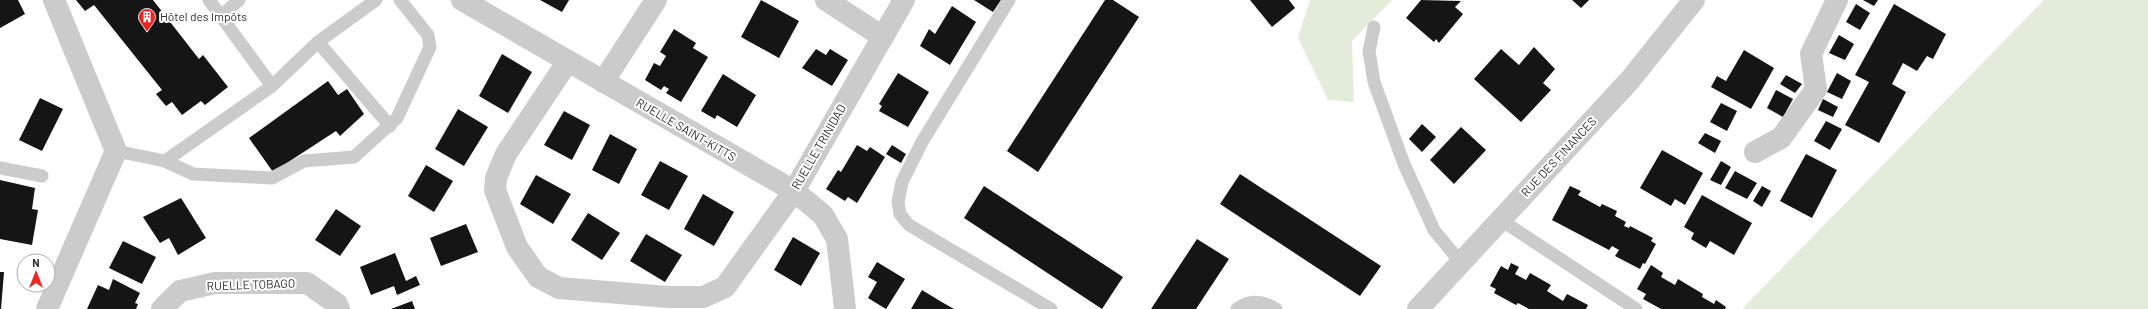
<svg xmlns="http://www.w3.org/2000/svg" width="2148" height="309" font-family="Barlow,sans-serif">
	<style>
		.green { fill: #e3ecda }
		.building { fill: #151515 }
		.lines { fill: none; stroke-linecap: round; stroke-linejoin: round }
		.lane { stroke: #cbcbcb; stroke-width: 13 }
		.street { stroke: #cbcbcb; stroke-width: 22 }
		.labels { text-anchor: middle; stroke-width: 4; stroke-linejoin: round; paint-order: stroke }
		.poi-label { font-size: 12px; fill: #2e2e2e; stroke: #fff; text-anchor: start }
		.street-label { font-size: 12px; fill: #2e2e2e; stroke: #fff }
	</style>
	<rect width="100%" height="100%" fill="#fff"/>
	<!-- green -->
	<g class="green">
		<polygon points="1310,0 1392,0 1352,41 1354,102 1328,100 1298,38"/>
		<polygon points="2044,0 2148,0 2148,309 1742,309"/>
	</g>
	<!-- building -->
	<g class="building">
		<polygon points="0,0 18,0 25,14 0,28"/>
		<polygon points="76,0 153,0 199,59 203,55 228,87 205,105 201,101 182,115 172,102 166,106 156,94 162,90 94,5 85,11"/>
		<polygon points="540,0 569,0 562,12"/>
		<polygon points="761,0 799,21 779,58 741,37"/>
		<polygon points="974,0 1001,0 993,12"/>
		<polygon points="1105,0 1113,0 1139,17 1038,172 1007,151"/>
		<polygon points="1250,0 1289,0 1295,8 1272,27"/>
		<polygon points="1421,0 1461,1 1455,7 1463,14 1439,43 1436,39 1434,42 1406,18"/>
		<polygon points="1572,0 1589,0 1581,8"/>
		<polygon points="1863,0 1878,0 1874,6"/>
		<polygon points="1856,4 1870,13 1860,30 1846,22"/>
		<polygon points="1894,4 1946,34 1933,59 1927,56 1917,71 1903,63 1892,84 1906,92 1879,143 1845,125 1869,82 1855,75"/>
		<polygon points="952,6 976,22 950,65 920,46 929,29 935,34"/>
		<polygon points="674,29 696,43 693,48 708,57 681,102 666,93 669,89 664,86 661,90 645,80 654,63 660,66 666,56 660,52"/>
		<polygon points="1839,35 1854,44 1845,60 1829,53"/>
		<polygon points="1534,47 1555,69 1543,83 1551,90 1521,122 1474,79 1501,49 1519,65"/>
		<polygon points="816,49 826,55 830,49 848,60 832,86 802,68"/>
		<polygon points="1744,50 1774,68 1751,109 1711,87 1717,76 1726,81"/>
		<polygon points="502,54 532,72 508,113 479,96"/>
		<polygon points="898,73 929,92 908,127 879,111 882,106 879,104"/>
		<polygon points="1837,73 1851,81 1842,99 1827,92"/>
		<polygon points="723,74 756,95 737,127 717,115 715,119 701,111"/>
		<polygon points="1786,75 1802,84 1795,93 1780,84"/>
		<polygon points="328,81 338,95 347,89 364,114 340,136 336,131 273,172 249,138"/>
		<polygon points="1776,90 1793,99 1783,117 1767,108"/>
		<polygon points="40,98 63,109 42,151 19,140"/>
		<polygon points="1823,99 1838,107 1833,117 1818,110"/>
		<polygon points="1721,103 1737,111 1727,131 1710,122"/>
		<polygon points="458,109 488,127 464,166 435,149"/>
		<polygon points="564,111 590,125 572,160 544,145"/>
		<polygon points="1826,121 1842,129 1830,150 1814,141"/>
		<polygon points="1422,124 1436,137 1422,152 1409,139"/>
		<polygon points="1461,127 1486,150 1454,184 1430,160"/>
		<polygon points="1705,133 1721,141 1715,153 1698,143"/>
		<polygon points="610,134 637,149 619,184 592,170"/>
		<polygon points="857,145 867,151 870,147 885,157 857,203 848,197 845,201 826,189 838,170 841,172"/>
		<polygon points="892,145 906,154 901,163 886,154"/>
		<polygon points="1662,150 1703,173 1685,205 1675,199 1671,206 1640,188"/>
		<polygon points="1806,154 1837,170 1812,218 1780,201"/>
		<polygon points="660,161 688,176 669,210 641,195"/>
		<polygon points="1721,161 1731,167 1721,185 1710,180"/>
		<polygon points="426,165 453,181 434,212 408,196"/>
		<polygon points="1735,171 1757,183 1747,199 1725,188"/>
		<polygon points="1240,174 1381,266 1360,296 1220,204"/>
		<polygon points="536,175 571,194 553,224 520,204"/>
		<polygon points="0,180 35,188 32,209 38,210 32,245 0,239"/>
		<polygon points="984,186 1123,277 1102,309 964,218"/>
		<polygon points="1570,186 1581,191 1578,195 1600,207 1602,204 1617,211 1615,216 1626,222 1624,226 1629,228 1630,226 1653,238 1651,241 1656,244 1645,264 1643,263 1640,269 1615,256 1619,250 1612,246 1609,250 1552,220"/>
		<polygon points="1762,186 1771,191 1762,207 1753,201"/>
		<polygon points="703,194 734,212 714,246 684,229"/>
		<polygon points="1702,195 1752,223 1734,255 1710,241 1706,248 1691,239 1694,233 1684,227"/>
		<polygon points="181,198 206,238 178,255 169,238 160,243 143,217"/>
		<polygon points="336,209 361,226 340,256 315,240"/>
		<polygon points="588,213 620,233 602,260 571,240"/>
		<polygon points="466,224 478,252 441,266 430,238"/>
		<polygon points="646,234 682,255 665,282 630,261"/>
		<polygon points="793,237 820,253 801,286 774,270"/>
		<polygon points="1197,239 1229,259 1196,309 1151,309"/>
		<polygon points="123,241 156,257 142,284 109,268"/>
		<polygon points="395,253 406,281 416,276 420,285 397,295 394,286 371,295 360,267"/>
		<polygon points="877,262 905,279 886,309 868,298 877,282 868,277"/>
		<polygon points="1511,263 1519,267 1515,274 1526,280 1530,273 1551,285 1547,291 1563,301 1567,294 1588,305 1586,309 1529,309 1518,303 1516,305 1494,293 1496,289 1490,286 1501,266 1508,270"/>
		<polygon points="1651,265 1663,273 1661,277 1675,285 1678,279 1703,294 1702,297 1714,304 1716,300 1726,307 1725,309 1661,309 1643,299 1646,294 1637,289"/>
		<polygon points="0,272 4,272 1,309 0,309"/>
		<polygon points="113,279 140,293 135,303 138,304 136,309 87,309 98,285 109,290"/>
		<polygon points="922,290 940,301 954,309 911,309"/>
		<polygon points="412,301 415,309 391,309"/>
	</g>
	<g class="lines">
		<!-- lane -->
		<g class="lane">
			<polyline points="209,0 272,86"/>
			<polyline points="1009,0 922,142 902,182 898,202 900,214 909,225 1051,309"/>
			<polyline points="221,16 239,0"/>
			<polyline points="1374,27 1369,51 1374,82 1404,164 1434,230 1461,263"/>
			<polyline points="318,42 390,126"/>
			<polyline points="116,151 165,161 272,86 318,42 376,0"/>
			<polyline points="165,161 193,174 272,178 304,161 354,157 397,118 430,47 428,35 400,0"/>
			<polyline points="0,168 42,176"/>
			<polyline points="1501,220 1636,309"/>
			<path d="M1237,309C1250,299 1263,301 1276,309"/>
		</g>
		<!-- street -->
		<g class="street">
			<polyline points="462,0 794,191 823,215 837,239 845,309"/>
			<polyline points="826,0 883,37"/>
			<polyline points="568,61 506,154 496,178 495,190 517,247 538,277 559,288 668,297 703,297 725,287 794,191 904,0"/>
			<polyline points="603,82 656,0"/>
			<polyline points="1755,152 1781,138 1816,89 1811,54 1837,0"/>
			<polyline points="47,309 116,151 54,0"/>
			<polyline points="162,309 180,291 215,283 307,283 337,304 339,309"/>
			<polyline points="1418,309 1630,80 1694,0"/>
		</g>
	</g>
	<!-- icons -->
	<defs>
		<symbol id="building-pin" viewBox="-11 -11 22 30"><path d="M0 17L-7.5 6A9.5 9.5 0 1 1 7.5 6Z" fill="#f22325" stroke="#fff"/><path d="M-4-6H4V6H1V3H-1V6H-4ZM-2.5-4.3h1.7v1.8h-1.7ZM.8-4.3h1.7v1.8H.8ZM-2.5-1h1.7V.8h-1.7ZM.8-1h1.7V.8H.8Z" fill="#fff"/></symbol>
	</defs>
	<g fill-rule="evenodd">
		<use href="#building-pin" x="137" y="7" width="20" height="27"/>
	</g>
	<g class="labels">
		<!-- poi labels -->
		<g class="poi-label">
			<text x="160" y="21">Hôtel des Impôts</text>
		</g>
		<!-- street labels -->
		<g class="street-label">
			<text transform="translate(686 130) rotate(30)" y="4">RUELLE SAINT-KITTS</text>
			<text transform="translate(819 147) rotate(-60)" y="4">RUELLE TRINIDAD</text>
			<text transform="translate(1559 157) rotate(-47)" y="4">RUE DES FINANCES</text>
			<text transform="translate(251 285) rotate(-2)" y="4">RUELLE TOBAGO</text>
		</g>
	</g>
	<!-- north arrow -->
	<g transform="translate(36 273)"><circle r="19" fill="#ffffff" stroke="#ababab"/>
	<path d="M0-3L7 15L0 10L-7 15Z" fill="#f22325"/>
	<text y="-6" font-size="11" font-weight="bold" text-anchor="middle" fill="#2e2e2e">N</text>
	</g>
</svg>
